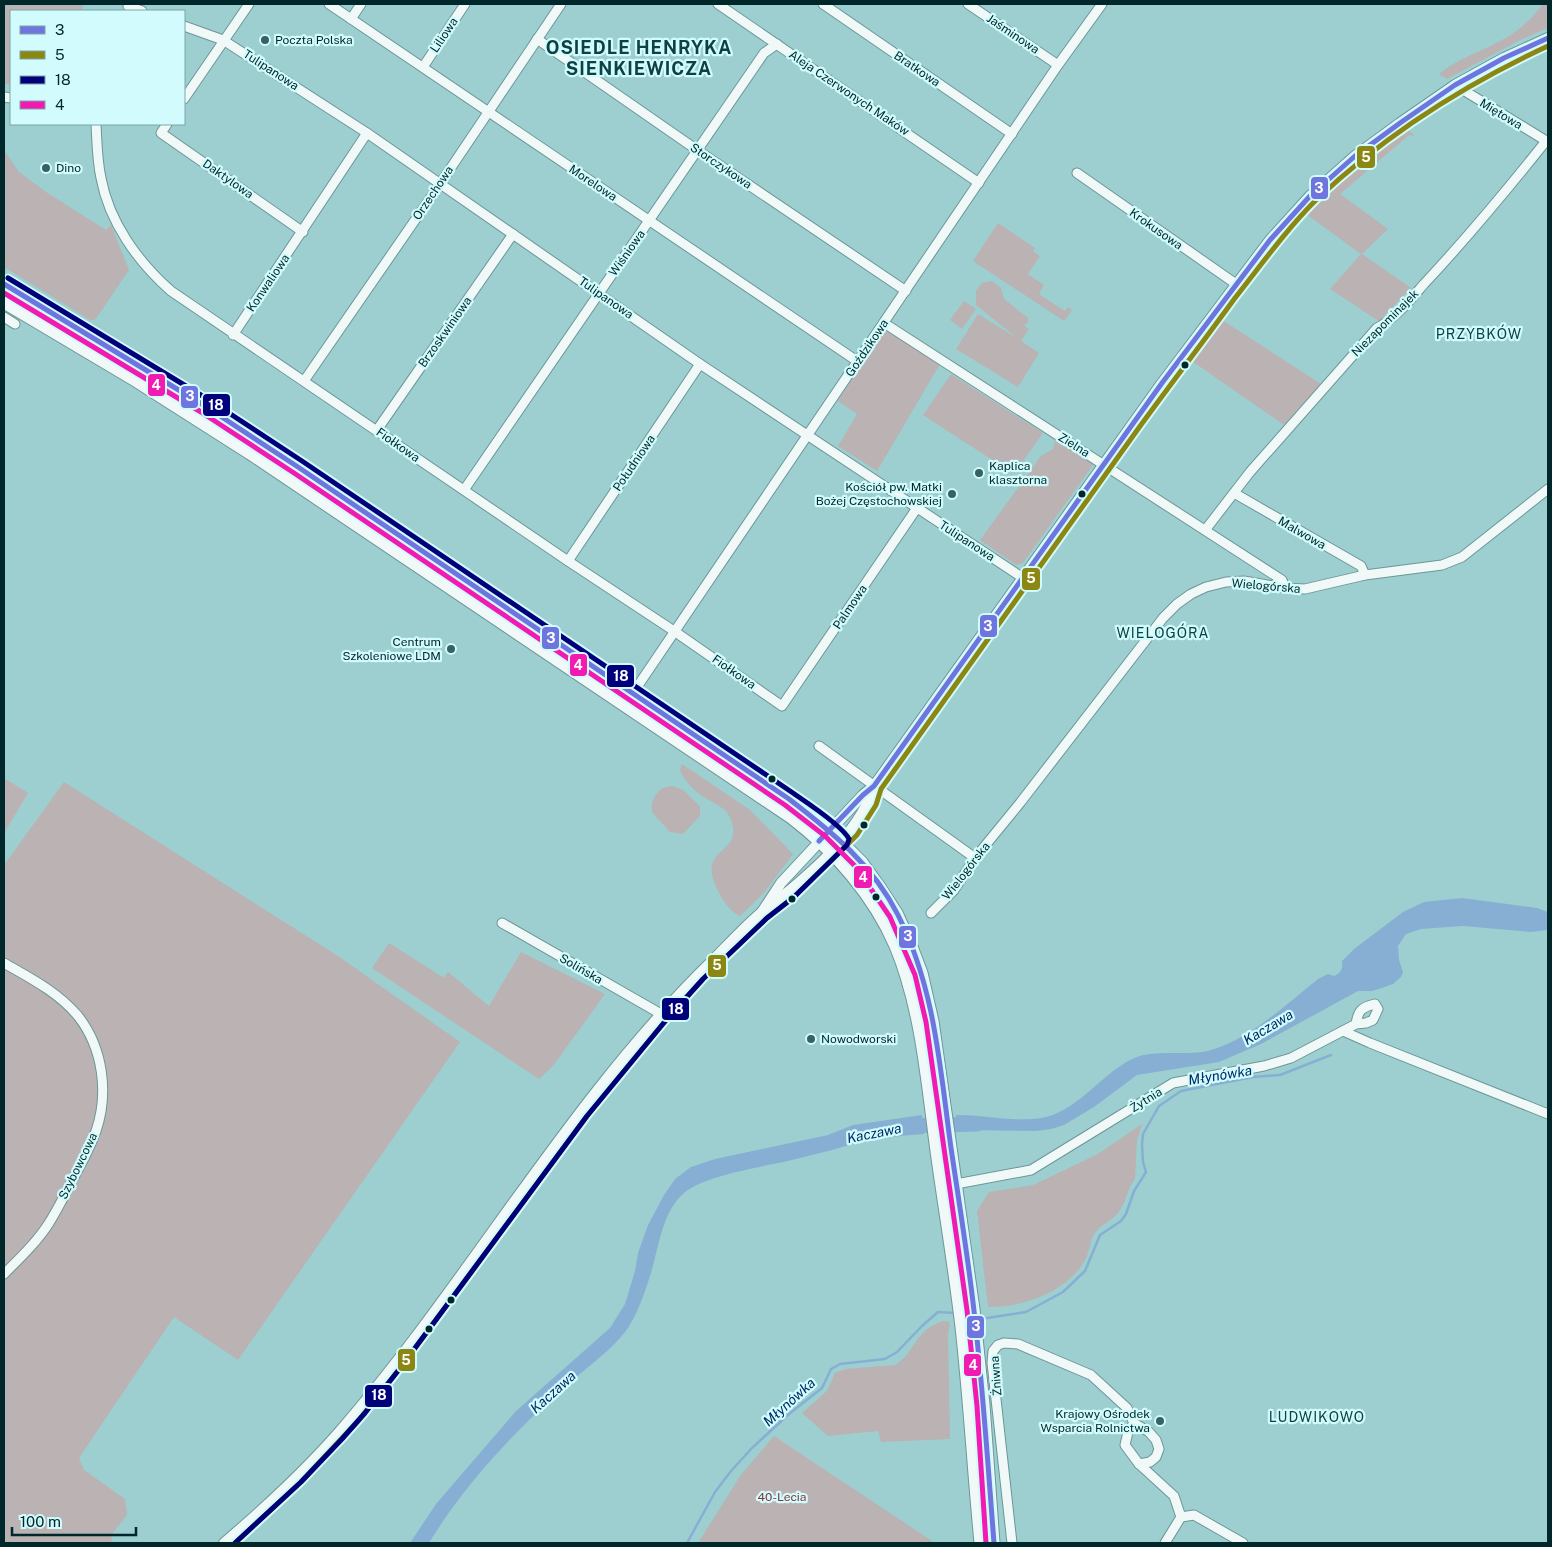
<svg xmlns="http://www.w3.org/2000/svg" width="1552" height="1547" font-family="'Public Sans',sans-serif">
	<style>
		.green { fill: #bab2b3 }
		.water { fill: #87afd4 }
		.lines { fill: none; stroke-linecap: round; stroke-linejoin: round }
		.stream { stroke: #87afd4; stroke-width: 2.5 }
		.river { stroke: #87afd4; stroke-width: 15 }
		.minor-casing { stroke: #6d9697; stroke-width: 11 }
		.tertiary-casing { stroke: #6d9697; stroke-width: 12 }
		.secondary-casing { stroke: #6d9697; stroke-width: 13 }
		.minor { stroke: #f0f8f8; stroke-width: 9 }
		.tertiary { stroke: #f0f8f8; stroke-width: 10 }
		.secondary { stroke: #f0f8f8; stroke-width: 11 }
		.bus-1-casing { stroke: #d1fbfc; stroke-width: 9 }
		.bus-2-casing { stroke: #d1fbfc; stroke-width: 9 }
		.bus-3-casing { stroke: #d1fbfc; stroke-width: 9 }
		.bus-4-casing { stroke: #d1fbfc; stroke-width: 9 }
		.bus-1 { stroke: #6f75df; stroke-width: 5 }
		.bus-2 { stroke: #8c8612; stroke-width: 5 }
		.bus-3 { stroke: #00007b; stroke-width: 5 }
		.bus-4 { stroke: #f21bb1; stroke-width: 5 }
		.poi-dot { fill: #376263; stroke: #d1fbfc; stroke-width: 2 }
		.bus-dot { fill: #002729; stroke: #d1fbfc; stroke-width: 2 }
		.labels { text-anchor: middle; stroke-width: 4.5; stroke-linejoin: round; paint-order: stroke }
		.street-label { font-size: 12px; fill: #002729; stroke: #d1fbfc }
		.poi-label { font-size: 12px; fill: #002729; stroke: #d1fbfc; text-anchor: start }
		.park-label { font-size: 12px; fill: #873339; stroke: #d1fbfc }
		.neighbourhood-label { font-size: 14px; letter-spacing: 1px; fill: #0e4143; stroke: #d1fbfc }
		.water-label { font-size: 14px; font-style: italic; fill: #002a66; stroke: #d1fbfc }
		.district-label { font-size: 18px; font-weight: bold; letter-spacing: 1px; fill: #0e4143; stroke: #d1fbfc }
		.line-badge { stroke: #d1fbfc; stroke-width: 2 }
		.badge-label { font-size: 14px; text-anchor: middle; font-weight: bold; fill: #fff }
	</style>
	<rect width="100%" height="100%" fill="#9dcfd0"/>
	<!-- green -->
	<g class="green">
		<polygon points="4,4 84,4 81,11 11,11 11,85 4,84"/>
		<path d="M1543,4H1548V28L1520,40L1447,79L1439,74C1457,59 1478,53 1498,42C1517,33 1531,20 1543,4Z"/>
		<path d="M1409,131L1415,136L1409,135L1340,194L1388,229L1362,254L1411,288L1379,321L1330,289L1361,254L1306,214C1332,190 1377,141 1409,131Z"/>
		<polygon points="4,150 19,172 46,192 106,230 111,225 129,270 95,320 90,320 4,267"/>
		<polygon points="998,223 1035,248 1033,251 1040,256 1028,274 1044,285 1039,294 1065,311 1068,307 1072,310 1064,321 973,261"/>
		<polygon points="992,281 1001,288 1004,299 1028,318 1028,322 1024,326 1029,329 1021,341 1039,353 1018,387 956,349 978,314 1017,338 976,305 976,291 982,283"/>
		<polygon points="964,301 976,309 962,329 950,320"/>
		<polygon points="1219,318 1321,384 1284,425 1189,359"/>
		<polygon points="885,331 892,333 940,364 877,471 838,446 857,414 838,401 881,334"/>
		<polygon points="951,374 1043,433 1014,474 923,415"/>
		<polygon points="1055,439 1087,457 1093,465 1023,563 1016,565 980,540 1041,456 1053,449"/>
		<path d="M682,764L750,810L793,854L764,893L740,916C727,912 708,879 712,865C716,849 736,848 733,827C730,807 715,805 702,796C693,790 684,780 680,770Z"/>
		<polygon points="4,778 28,793 4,833"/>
		<polygon points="64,782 338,956 460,1042 238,1360 174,1317 79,1458 84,1470 125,1499 127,1515 113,1533 111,1543 4,1543 4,865"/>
		<path d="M673,786L683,790L700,806V816L683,834L670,832L652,812C650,798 659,786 673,786Z"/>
		<polygon points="389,943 444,978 448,972 489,1006 521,952 605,994 553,1066 539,1079 372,968"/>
		<path d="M1142,1124L1137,1140L1135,1179C1127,1189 1126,1203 1118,1213C1112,1221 1101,1224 1095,1233C1090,1240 1090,1250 1086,1258C1070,1291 1022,1308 988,1307L977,1211L989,1192L1033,1185L1098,1154Z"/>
		<path d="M943,1321L950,1322L948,1335L950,1439L881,1442L878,1431L828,1436L802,1413L827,1391L835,1373L845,1369L895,1365C916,1353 912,1332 943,1321Z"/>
		<polygon points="774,1436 935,1543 698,1543 740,1476"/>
	</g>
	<!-- water -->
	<g class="water">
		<path d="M1462,898L1537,908L1548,912V930L1531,932L1463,926L1421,929L1406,934L1398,946L1399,960L1403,972L1401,977L1393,984L1382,988L1372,991H1358L1261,1044L1219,1062L1137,1075L1094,1107L1064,1125L1051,1129L1036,1131L958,1130L956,1115C986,1114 1027,1126 1055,1114C1084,1102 1104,1073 1132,1059C1153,1048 1188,1057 1211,1050C1252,1038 1285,1005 1318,979L1328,974L1334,976C1341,973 1343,969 1342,961L1354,949L1403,912L1424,902Z"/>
		<path d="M922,1115L924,1134C902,1135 880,1138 857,1143C846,1145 835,1150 824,1152C812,1155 800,1158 788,1161C761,1167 703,1176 684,1193C660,1214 659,1251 649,1279C644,1295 637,1314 628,1328C611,1352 578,1374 556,1394C508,1439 463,1487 429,1543H410L436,1504L516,1411L610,1328L625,1304L635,1271L638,1253L648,1225L664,1195L675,1179L691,1167L715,1159L828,1135L853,1125Z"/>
	</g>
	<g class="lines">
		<!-- stream -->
		<g class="stream">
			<polyline points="978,1317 987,1318 1026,1312 1063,1292 1085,1271 1100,1235 1121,1221 1126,1214 1134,1191 1146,1172 1143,1162 1142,1145 1143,1134 1159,1106 1181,1091 1253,1077 1280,1075 1331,1055"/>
			<polyline points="687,1543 715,1492 731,1471 752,1448 789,1414 822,1388 831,1369 840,1364 885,1359 897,1352 922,1326 938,1312 955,1313"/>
		</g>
		<!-- river -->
		<polyline class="river" points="903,1126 977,1124"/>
		<defs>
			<g id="minor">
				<polyline points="329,4 857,361"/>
				<polyline points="718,4 979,183"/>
				<polyline points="823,4 1012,134"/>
				<polyline points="968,4 1058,65"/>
				<polyline points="128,6 142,11"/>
				<polyline points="351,19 361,4"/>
				<polyline points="184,26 223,40 367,133 700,364 1023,578"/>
				<polyline points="537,39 697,150 906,291"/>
				<polyline points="423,67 465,4"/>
				<polyline points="1455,85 1548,142"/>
				<polyline points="4,97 11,98"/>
				<polyline points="184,99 249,4"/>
				<path d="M96,124C97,142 97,160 101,178C109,222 138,262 171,291L568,561L674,631L782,706L917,508"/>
				<polyline points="167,124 161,133 303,232"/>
				<polyline points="1077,173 1236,284"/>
				<polyline points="4,317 15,324"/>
				<polyline points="884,323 1282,580 1285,588"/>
				<polyline points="233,335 367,133"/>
				<polyline points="304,381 440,184 561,4"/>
				<polyline points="377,430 513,234"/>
				<polyline points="464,490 764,53 777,44"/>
				<polyline points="1234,493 1361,566 1365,575"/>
				<path d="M1206,529L1250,472L1377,328C1396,318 1410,300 1424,284C1467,238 1507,190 1546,141"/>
				<polyline points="568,561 700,364"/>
				<polyline points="633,693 1058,65 1102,4"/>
				<polyline points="819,746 975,858"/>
				<polyline points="931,913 954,890 975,858 1020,803 1163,618 1177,604 1191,594 1206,587 1226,582 1244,581 1285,588 1305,589 1365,575 1442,565 1462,557 1548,489"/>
				<polyline points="502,923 661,1014"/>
				<path d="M4,963C30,978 58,992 78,1016C103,1048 109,1093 96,1131C90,1148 81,1164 73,1179C65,1194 58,1209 49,1223C37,1242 20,1258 4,1274"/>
				<polyline points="1343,1031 1370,1043 1548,1114"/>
				<path d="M956,1184L1031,1170L1173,1083L1264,1066L1291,1058L1356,1024L1366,1023L1373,1020L1378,1009L1375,1004C1362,1007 1358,1010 1356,1024"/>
				<polyline points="1139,1464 1174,1496 1181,1517"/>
				<polyline points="1181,1517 1194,1515 1243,1543"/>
				<polyline points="1012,1543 992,1363 993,1351 998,1345 1004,1343 1018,1344 1091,1375 1127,1408 1134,1423 1149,1432 1156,1440 1159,1449 1156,1457 1150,1462 1139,1464 1125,1445 1128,1432 1134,1423"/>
				<polyline points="1165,1543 1181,1517"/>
			</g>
			<g id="tertiary">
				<polyline points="762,912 781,883 863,795 874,786 1162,383 1270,240 1310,196 1355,156 1400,123 1455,85 1504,58 1548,38"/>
				<path d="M224,1543C265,1508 305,1471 340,1431C470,1281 569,1100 712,961C728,945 744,927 762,912C771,904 781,898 790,890C822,863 862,827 874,786"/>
			</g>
			<g id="secondary">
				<polyline points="4,284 205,406 298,467 789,799 830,830 862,862 880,887 897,913 911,944 922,973 933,1021 974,1309 984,1405 994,1543"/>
				<path d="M4,303L137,382L250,454L791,818C834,851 873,895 895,946C921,1008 927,1084 936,1151C944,1209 954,1268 961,1327C969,1399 973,1471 980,1543"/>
			</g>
		</defs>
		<!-- minor casing -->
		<use href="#minor" class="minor-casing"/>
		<!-- tertiary casing -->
		<use href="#tertiary" class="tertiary-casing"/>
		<!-- secondary casing -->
		<use href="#secondary" class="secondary-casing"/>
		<!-- minor -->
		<use href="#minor" class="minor"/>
		<!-- tertiary -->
		<use href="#tertiary" class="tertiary"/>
		<!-- secondary -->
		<use href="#secondary" class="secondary"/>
		<defs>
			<g id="bus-1">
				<path d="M4,284L205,406L298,467L789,799C832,832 873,865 898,915C935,988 940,1068 951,1148C959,1202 968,1257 974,1311C983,1388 988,1466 994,1543"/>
				<polyline points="819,841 863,795 874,786 1162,383 1270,240 1310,196 1355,156 1400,123 1455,85 1504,58 1548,38"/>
			</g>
			<path id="bus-2" d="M235,1543L301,1482L358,1421L401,1367L587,1116L667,1019L703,979L767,918L794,897L857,835L876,805L881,789C967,669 1052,549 1138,429C1170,385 1203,342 1235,298C1261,265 1286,230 1316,200C1384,136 1464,85 1548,46"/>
			<path id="bus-3" d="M8,278L209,400L302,461L793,793C806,802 843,826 849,839L847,845L794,897L767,918L703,979L667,1019L587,1116L401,1367L365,1413L342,1439L301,1482L235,1543"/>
			<polyline id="bus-4" points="4,293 201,412 294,473 785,805 825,836 856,867 890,917 915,975 926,1022 967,1310 977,1406 986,1543"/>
		</defs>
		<!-- bus-1 casing -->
		<use href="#bus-1" class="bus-1-casing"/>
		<!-- bus-2 casing -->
		<use href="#bus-2" class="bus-2-casing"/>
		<!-- bus-3 casing -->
		<use href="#bus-3" class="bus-3-casing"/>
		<!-- bus-4 casing -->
		<use href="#bus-4" class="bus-4-casing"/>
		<!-- bus-1 -->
		<use href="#bus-1" class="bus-1"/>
		<!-- bus-2 -->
		<use href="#bus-2" class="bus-2"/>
		<!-- bus-3 -->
		<use href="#bus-3" class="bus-3"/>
		<!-- bus-4 -->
		<use href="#bus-4" class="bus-4"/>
	</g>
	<!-- markers -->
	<g class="poi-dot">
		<circle cx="265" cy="40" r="5"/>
		<circle cx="46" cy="168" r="5"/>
		<circle cx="979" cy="473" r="5"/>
		<circle cx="952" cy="494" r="5"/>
		<circle cx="451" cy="649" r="5"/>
		<circle cx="811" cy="1039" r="5"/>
		<circle cx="1160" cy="1421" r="5"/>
	</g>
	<g class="bus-dot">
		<circle cx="1185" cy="365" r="4.5"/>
		<circle cx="1082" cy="494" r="4.5"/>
		<circle cx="772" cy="779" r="4.5"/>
		<circle cx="864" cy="825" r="4.5"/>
		<circle cx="876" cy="897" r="4.5"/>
		<circle cx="792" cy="899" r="4.5"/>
		<circle cx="451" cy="1300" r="4.5"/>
		<circle cx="429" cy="1329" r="4.5"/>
	</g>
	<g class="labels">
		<!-- street labels -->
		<g class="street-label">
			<text transform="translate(1013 34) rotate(34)" y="4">Jaśminowa</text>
			<text transform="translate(444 35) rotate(-56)" y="4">Liliowa</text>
			<text transform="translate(917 69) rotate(34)" y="4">Bratkowa</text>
			<text transform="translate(271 70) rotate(33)" y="4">Tulipanowa</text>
			<text transform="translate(849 93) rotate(34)" y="4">Aleja Czerwonych Maków</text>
			<text transform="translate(1501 114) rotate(31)" y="4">Miętowa</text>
			<text transform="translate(721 166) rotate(34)" y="4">Storczykowa</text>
			<text transform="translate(228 179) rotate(35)" y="4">Daktylowa</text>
			<text transform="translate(593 183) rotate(34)" y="4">Morelowa</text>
			<text transform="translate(433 193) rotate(-56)" y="4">Orzechowa</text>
			<text transform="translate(1156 229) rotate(35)" y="4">Krokusowa</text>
			<text transform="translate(627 253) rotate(-55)" y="4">Wiśniowa</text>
			<text transform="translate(268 283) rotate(-56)" y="4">Konwaliowa</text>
			<text transform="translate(606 298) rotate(35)" y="4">Tulipanowa</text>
			<text transform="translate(1385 323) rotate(-45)" y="4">Niezapominajek</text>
			<text transform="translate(445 332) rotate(-55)" y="4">Brzoskwiniowa</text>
			<text transform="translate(867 348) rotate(-56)" y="4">Goździkowa</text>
			<text transform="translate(398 445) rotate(35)" y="4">Fiołkowa</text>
			<text transform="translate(1074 445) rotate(32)" y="4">Zielna</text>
			<text transform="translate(634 463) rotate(-56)" y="4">Południowa</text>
			<text transform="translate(1302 533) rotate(30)" y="4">Malwowa</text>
			<text transform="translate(967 541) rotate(33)" y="4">Tulipanowa</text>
			<text transform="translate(1266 586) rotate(5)" y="4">Wielogórska</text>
			<text transform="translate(850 607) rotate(-56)" y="4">Palmowa</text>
			<text transform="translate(734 672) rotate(35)" y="4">Fiołkowa</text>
			<text transform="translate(966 871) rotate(-52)" y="4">Wielogórska</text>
			<text transform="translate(581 969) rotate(30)" y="4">Solińska</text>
			<text transform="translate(1146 1100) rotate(-32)" y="4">Żytnia</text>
			<text transform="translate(78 1166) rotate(-64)" y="4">Szybowcowa</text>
			<text transform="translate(996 1376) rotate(-94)" y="4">Żniwna</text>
		</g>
		<!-- poi labels -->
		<g class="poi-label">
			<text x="275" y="44">Poczta Polska</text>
			<text x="56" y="172">Dino</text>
			<text x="989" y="470">Kaplica<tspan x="989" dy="14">klasztorna</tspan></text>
			<text x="942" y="491" text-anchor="end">Kościół pw. Matki<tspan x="942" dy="14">Bożej Częstochowskiej</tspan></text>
			<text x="441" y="646" text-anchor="end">Centrum<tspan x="441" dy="14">Szkoleniowe LDM</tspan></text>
			<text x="821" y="1043">Nowodworski</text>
			<text x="1150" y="1418" text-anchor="end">Krajowy Ośrodek<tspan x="1150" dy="14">Wsparcia Rolnictwa</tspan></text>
		</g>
		<!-- park labels -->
		<g class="park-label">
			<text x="782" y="1501">40-Lecia</text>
		</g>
		<!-- neighbourhood labels -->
		<g class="neighbourhood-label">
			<text x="1479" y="339">PRZYBKÓW</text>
			<text x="1163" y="638">WIELOGÓRA</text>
			<text x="1317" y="1422">LUDWIKOWO</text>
		</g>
		<!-- water labels -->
		<g class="water-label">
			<text transform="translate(1268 1027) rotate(-31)" y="5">Kaczawa</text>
			<text transform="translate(1220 1075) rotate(-9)" y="5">Młynówka</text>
			<text transform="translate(874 1133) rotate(-11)" y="5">Kaczawa</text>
			<text transform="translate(553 1392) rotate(-42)" y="5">Kaczawa</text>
			<text transform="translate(789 1402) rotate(-42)" y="5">Młynówka</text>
		</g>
		<!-- district labels -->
		<g class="district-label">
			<text x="639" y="54">OSIEDLE HENRYKA<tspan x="639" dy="21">SIENKIEWICZA</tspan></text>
		</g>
	</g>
	<g class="line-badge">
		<rect x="1356" y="145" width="20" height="24" rx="5" fill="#8c8612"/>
		<rect x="1310" y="176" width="19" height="24" rx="5" fill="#6f75df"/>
		<rect x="147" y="373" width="19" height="24" rx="5" fill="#f21bb1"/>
		<rect x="180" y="385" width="19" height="24" rx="5" fill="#6f75df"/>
		<rect x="202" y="393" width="29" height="24" rx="5" fill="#00007b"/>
		<rect x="1021" y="567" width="20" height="24" rx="5" fill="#8c8612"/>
		<rect x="979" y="614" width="19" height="24" rx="5" fill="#6f75df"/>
		<rect x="541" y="626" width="19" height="24" rx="5" fill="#6f75df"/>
		<rect x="569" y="653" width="19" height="24" rx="5" fill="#f21bb1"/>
		<rect x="606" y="664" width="29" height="24" rx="5" fill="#00007b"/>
		<rect x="853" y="865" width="20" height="24" rx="5" fill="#f21bb1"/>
		<rect x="898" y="925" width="19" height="24" rx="5" fill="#6f75df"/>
		<rect x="707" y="954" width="20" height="24" rx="5" fill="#8c8612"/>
		<rect x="661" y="997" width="29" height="24" rx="5" fill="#00007b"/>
		<rect x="966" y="1315" width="19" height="24" rx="5" fill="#6f75df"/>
		<rect x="397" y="1348" width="19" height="24" rx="5" fill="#8c8612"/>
		<rect x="963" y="1353" width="19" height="24" rx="5" fill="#f21bb1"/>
		<rect x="364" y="1384" width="29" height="24" rx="5" fill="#00007b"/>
	</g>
	<g class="badge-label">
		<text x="1366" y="162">5</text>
		<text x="1319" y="193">3</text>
		<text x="156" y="390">4</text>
		<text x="190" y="401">3</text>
		<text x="216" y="410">18</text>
		<text x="1031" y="583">5</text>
		<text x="988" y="631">3</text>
		<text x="551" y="643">3</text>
		<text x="578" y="670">4</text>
		<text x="621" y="681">18</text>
		<text x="863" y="882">4</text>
		<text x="908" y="941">3</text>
		<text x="717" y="970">5</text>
		<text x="676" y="1014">18</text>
		<text x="976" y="1331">3</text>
		<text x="406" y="1365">5</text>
		<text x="973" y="1370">4</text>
		<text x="379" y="1400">18</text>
	</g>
	<!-- border -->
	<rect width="1552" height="1547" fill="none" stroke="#002729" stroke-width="10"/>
	<!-- legend -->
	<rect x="10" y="10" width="175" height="115" fill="#d1fbfc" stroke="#7da6a8"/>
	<rect x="20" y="26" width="25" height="8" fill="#6f75df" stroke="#7da6a8"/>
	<text x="55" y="35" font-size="15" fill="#002729">3</text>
	<rect x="20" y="51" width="25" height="8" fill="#8c8612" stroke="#7da6a8"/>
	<text x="55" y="60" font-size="15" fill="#002729">5</text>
	<rect x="20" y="76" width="25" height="8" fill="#00007b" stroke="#7da6a8"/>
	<text x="55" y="85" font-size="15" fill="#002729">18</text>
	<rect x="20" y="101" width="25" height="8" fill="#f21bb1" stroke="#7da6a8"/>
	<text x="55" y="110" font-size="15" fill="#002729">4</text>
	<!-- scale -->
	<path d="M12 1527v8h124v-8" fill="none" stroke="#002729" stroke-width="2.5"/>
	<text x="20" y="1527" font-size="15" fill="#002729" stroke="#d1fbfc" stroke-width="4" paint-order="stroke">100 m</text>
</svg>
